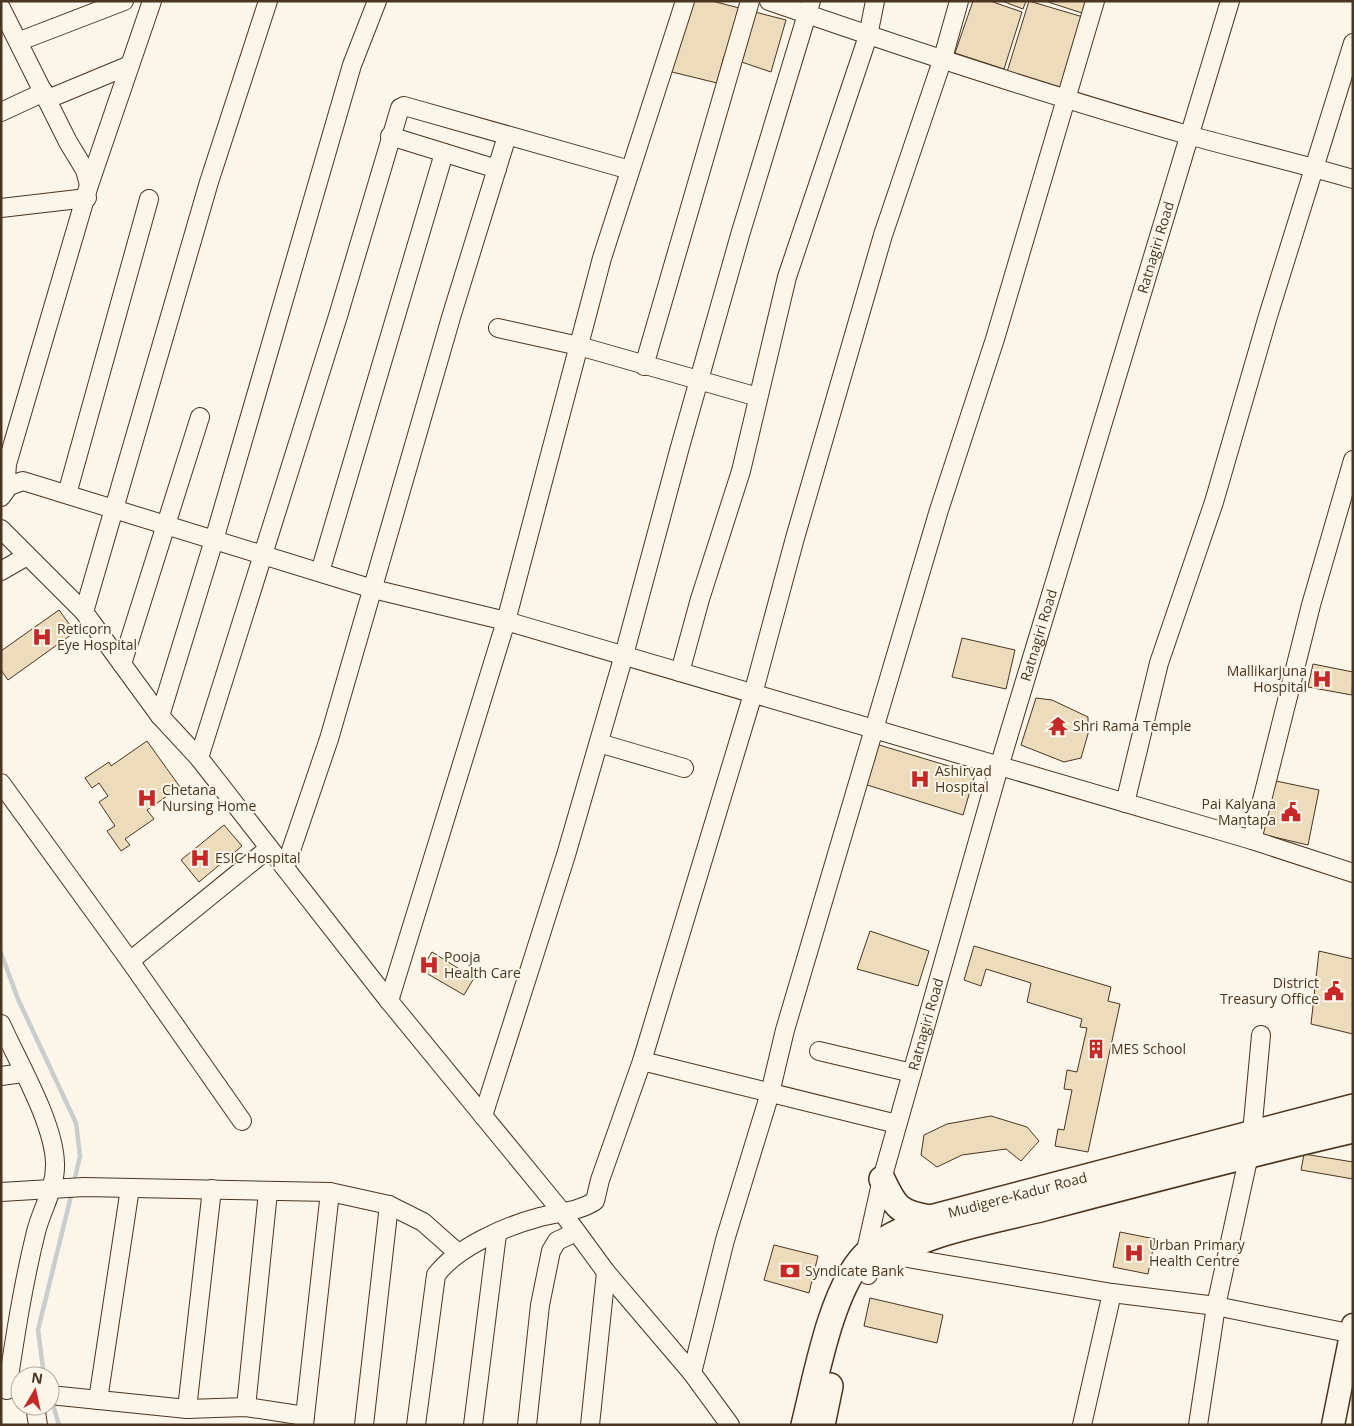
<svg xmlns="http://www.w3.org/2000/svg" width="1354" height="1426" font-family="'Open Sans',sans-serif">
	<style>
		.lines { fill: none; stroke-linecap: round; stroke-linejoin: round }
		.stream { stroke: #c9cecd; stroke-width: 4.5 }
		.building { fill: #ecdcbc; stroke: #4a3520 }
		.minor-casing { stroke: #4a3520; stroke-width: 20 }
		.major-casing { stroke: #4a3520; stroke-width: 25 }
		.highway-casing { stroke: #4a3520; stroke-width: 28 }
		.minor { stroke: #fbf6e9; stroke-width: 18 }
		.major { stroke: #fbf6e9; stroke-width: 22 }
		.highway { stroke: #fbf6e9; stroke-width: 25 }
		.labels { text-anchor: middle; stroke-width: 4; stroke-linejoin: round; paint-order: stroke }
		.street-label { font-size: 14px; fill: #4a3520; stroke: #fbf6e9 }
		.poi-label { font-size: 14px; fill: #4a3520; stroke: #fbf6e9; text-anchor: start }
	</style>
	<rect width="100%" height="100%" fill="#fbf6e9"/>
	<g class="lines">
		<!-- stream -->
		<g class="stream">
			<polyline points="1,953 18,999 76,1123 80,1156 74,1182"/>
			<polyline points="44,1376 38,1330 72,1192"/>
			<polyline points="54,1408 59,1425"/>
		</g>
	</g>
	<!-- building -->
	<g class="building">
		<polygon points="691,1 712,1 786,20 771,72 724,56 717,83 668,71"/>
		<polygon points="973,1 990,1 1022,12 1004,69 955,53"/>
		<polygon points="1002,1 1026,1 1023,9"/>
		<polygon points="1029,1 1083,17 1061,88 1007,72"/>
		<polygon points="1045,1 1089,1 1085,14"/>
		<polygon points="59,610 75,632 8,680 1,670 1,651"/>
		<polygon points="962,638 1015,650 1006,689 952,677"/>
		<polygon points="1313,664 1353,672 1352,695 1308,687"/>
		<polygon points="1036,698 1052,700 1088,717 1088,734 1081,758 1064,762 1021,745"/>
		<polygon points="147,741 180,787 147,810 154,819 125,839 130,845 121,851 107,831 115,826 99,802 108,796 99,783 92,788 85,778 109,762 111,766"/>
		<polygon points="876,744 975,774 963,815 864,784"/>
		<polygon points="1276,781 1319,790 1308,845 1261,834"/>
		<polygon points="224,825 242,846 199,882 181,860"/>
		<polygon points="870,931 929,951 918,986 857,969"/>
		<polygon points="974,946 1111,987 1108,1001 1120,1004 1088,1152 1055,1146 1058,1129 1064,1130 1072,1090 1064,1089 1067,1070 1077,1072 1087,1028 1080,1027 1082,1019 1027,1002 1031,983 986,969 981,986 964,980"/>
		<polygon points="1319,951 1353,959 1353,1034 1311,1024"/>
		<polygon points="432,952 474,978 464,995 421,970"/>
		<polygon points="991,1116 1027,1127 1039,1141 1021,1161 1006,1149 962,1155 937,1167 921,1155 924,1135 947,1124"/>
		<polygon points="1304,1154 1353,1162 1353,1179 1301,1170"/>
		<polygon points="1120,1232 1155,1239 1148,1274 1113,1267"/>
		<polygon points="774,1245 818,1256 809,1293 764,1280"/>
		<polygon points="870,1298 943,1315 937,1343 864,1326"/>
	</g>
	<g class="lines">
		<defs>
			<g id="minor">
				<path d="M769,1C908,49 1047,95 1188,135C1243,150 1298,163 1353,179"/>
				<polyline points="1,8 68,142 85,170 89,185"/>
				<polyline points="20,41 124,1"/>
				<polyline points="48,99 130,65"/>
				<polyline points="1,112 44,92"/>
				<polyline points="390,136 497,169"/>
				<polyline points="1,208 87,198"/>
				<polyline points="498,328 579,346 758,397"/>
				<polyline points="644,366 750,1"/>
				<polyline points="9,486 6,479 7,464 89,185 152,1"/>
				<polyline points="67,494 149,199"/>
				<polyline points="1,497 9,486 23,481 373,589 506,621 1252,840 1353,873"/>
				<polyline points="1,529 84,612 160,716 199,758 389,1001 562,1212 606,1272 692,1373 730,1425"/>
				<polyline points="1,571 27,556"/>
				<polyline points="320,572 444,153"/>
				<polyline points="84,612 209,182 268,1"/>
				<polyline points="122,664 200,417"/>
				<polyline points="680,672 700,599 741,471 787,277 868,36 875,1"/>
				<polyline points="160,716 214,540 352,65 377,1"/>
				<polyline points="599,743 684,768"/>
				<polyline points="199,758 338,316 400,108 404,106 630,170"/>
				<polyline points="1,783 130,961 242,1121"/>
				<polyline points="1125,803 1159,663 1214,502 1268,316 1353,43"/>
				<polyline points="1252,840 1311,605 1353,460"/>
				<polyline points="285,868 329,739 452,314 507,136"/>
				<polyline points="130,961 268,849"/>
				<polyline points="389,1001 506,621 602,258 685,1"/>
				<path d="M1,1024C18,1062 54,1123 55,1163C56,1188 42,1208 36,1232C23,1284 15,1337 7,1390"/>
				<polyline points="819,1051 912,1073"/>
				<polyline points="642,1061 897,1124"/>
				<polyline points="1,1076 23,1073"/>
				<polyline points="483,1116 566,855 624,655 680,447 740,235 811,1"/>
				<polyline points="1252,1133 1261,1035"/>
				<polyline points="1,1192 84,1187 330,1192 389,1205 423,1222 458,1253"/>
				<polyline points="890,1255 1112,1293 1216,1306 1353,1334"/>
				<path id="s1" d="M868,1275L865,1255L882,1179L912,1073L999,767L1230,1"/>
				<polyline points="692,1373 725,1240 770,1093 785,1030 874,729 939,510 995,339 1095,1"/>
				<polyline points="50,1395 187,1409 246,1407 305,1416"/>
				<polyline points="98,1400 130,1188"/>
				<polyline points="35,1406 38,1425"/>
				<polyline points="246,1407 268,1192"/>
				<polyline points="187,1409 212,1189"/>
				<polyline points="304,1425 330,1192"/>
				<polyline points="364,1425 389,1205"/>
				<path d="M416,1425L436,1275C457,1247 506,1226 540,1217C559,1212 578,1212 595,1201L600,1180L642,1061L753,694L795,538L883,235L943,58L959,1"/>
				<polyline points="473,1425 497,1234"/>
				<polyline points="527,1425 540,1305 551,1251 557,1241 576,1232"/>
				<polyline points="590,1425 606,1272"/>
				<polyline points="1082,1425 1112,1293"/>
				<polyline points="1198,1425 1216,1306 1249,1155"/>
			</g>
			<polyline id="major" points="1333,1425 1353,1325"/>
			<g id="highway">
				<path d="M882,1179C895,1207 899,1213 930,1218"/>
				<path d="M880,1262C924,1232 992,1221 1044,1208C1147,1181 1249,1154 1353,1130"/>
				<path id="s2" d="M804,1425C816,1377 831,1291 864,1256C881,1238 907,1228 930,1218L1353,1107"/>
				<polyline points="822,1425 830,1386"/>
			</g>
		</defs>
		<!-- minor casing -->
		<use href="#minor" class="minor-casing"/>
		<!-- major casing -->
		<use href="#major" class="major-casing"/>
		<!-- highway casing -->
		<use href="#highway" class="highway-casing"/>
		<!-- minor -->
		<use href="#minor" class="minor"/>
		<!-- major -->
		<use href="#major" class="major"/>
		<!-- highway -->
		<use href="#highway" class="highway"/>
	</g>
	<!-- icons -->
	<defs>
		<symbol id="hospital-bare" viewBox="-9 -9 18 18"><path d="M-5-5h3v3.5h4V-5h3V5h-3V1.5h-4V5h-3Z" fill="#c62828" stroke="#fbf6e9" stroke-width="2.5" paint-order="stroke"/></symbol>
		<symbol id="temple-bare" viewBox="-9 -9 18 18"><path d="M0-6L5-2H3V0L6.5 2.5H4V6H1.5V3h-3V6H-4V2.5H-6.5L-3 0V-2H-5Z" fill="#c62828" stroke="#fbf6e9" stroke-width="2.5" paint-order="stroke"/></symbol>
		<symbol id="civic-bare" viewBox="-9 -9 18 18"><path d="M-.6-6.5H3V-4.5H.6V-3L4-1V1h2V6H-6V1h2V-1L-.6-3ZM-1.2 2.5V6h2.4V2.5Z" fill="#c62828" stroke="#fbf6e9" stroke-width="2.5" paint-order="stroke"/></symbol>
		<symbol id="building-bare" viewBox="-9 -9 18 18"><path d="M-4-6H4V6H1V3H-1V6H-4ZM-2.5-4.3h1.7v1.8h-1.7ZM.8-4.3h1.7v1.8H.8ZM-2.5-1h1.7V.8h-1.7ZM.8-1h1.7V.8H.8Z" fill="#c62828" stroke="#fbf6e9" stroke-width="2.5" paint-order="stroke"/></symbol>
		<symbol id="bank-bare" viewBox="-9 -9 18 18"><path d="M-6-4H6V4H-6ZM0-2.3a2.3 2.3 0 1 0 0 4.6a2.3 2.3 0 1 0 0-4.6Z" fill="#c62828" stroke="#fbf6e9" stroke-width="2.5" paint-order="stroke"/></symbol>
	</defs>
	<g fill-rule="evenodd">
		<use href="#hospital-bare" x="28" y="623" width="28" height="28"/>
		<use href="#hospital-bare" x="1308" y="665" width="28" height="28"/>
		<use href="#temple-bare" x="1044" y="712" width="28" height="28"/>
		<use href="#hospital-bare" x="906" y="765" width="28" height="28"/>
		<use href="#hospital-bare" x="133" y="784" width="28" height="28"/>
		<use href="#civic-bare" x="1277" y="798" width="28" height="28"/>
		<use href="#hospital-bare" x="186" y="844" width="28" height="28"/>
		<use href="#hospital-bare" x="415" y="951" width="28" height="28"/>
		<use href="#civic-bare" x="1320" y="977" width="28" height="28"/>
		<use href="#building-bare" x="1082" y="1035" width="28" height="28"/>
		<use href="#hospital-bare" x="1120" y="1239" width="28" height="28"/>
		<use href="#bank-bare" x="776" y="1257" width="28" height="28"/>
	</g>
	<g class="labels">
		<!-- street labels -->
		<g class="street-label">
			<text dy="5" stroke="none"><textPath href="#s1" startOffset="1069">Ratnagiri Road</textPath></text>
			<text dy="5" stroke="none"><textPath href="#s1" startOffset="664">Ratnagiri Road</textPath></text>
			<text dy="5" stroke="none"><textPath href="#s1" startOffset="259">Ratnagiri Road</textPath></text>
			<text dy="5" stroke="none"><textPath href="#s2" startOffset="348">Mudigere-Kadur Road</textPath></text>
		</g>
		<!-- poi labels -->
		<g class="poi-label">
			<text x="57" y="634">Reticorn<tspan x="57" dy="16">Eye Hospital</tspan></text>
			<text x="1307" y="676" text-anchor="end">Mallikarjuna<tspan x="1307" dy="16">Hospital</tspan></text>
			<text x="1073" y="731">Shri Rama Temple</text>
			<text x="935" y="776">Ashirvad<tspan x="935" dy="16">Hospital</tspan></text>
			<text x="162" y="795">Chetana<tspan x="162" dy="16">Nursing Home</tspan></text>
			<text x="1276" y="809" text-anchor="end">Pai Kalyana<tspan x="1276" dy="16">Mantapa</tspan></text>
			<text x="215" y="863">ESIC Hospital</text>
			<text x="444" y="962">Pooja<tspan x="444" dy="16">Health Care</tspan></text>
			<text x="1319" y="988" text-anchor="end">District<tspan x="1319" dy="16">Treasury Office</tspan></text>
			<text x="1111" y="1054">MES School</text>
			<text x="1149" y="1250">Urban Primary<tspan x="1149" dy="16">Health Centre</tspan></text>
			<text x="805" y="1276">Syndicate Bank</text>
		</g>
	</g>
	<!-- border -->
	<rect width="1354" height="1426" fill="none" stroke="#4a3520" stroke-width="5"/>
	<!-- north arrow -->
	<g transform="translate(35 1391) rotate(9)"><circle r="24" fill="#fbf6e9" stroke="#b4a999"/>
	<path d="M0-4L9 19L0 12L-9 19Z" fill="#c62828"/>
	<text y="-8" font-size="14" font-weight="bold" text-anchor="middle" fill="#4a3520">N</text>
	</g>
</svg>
